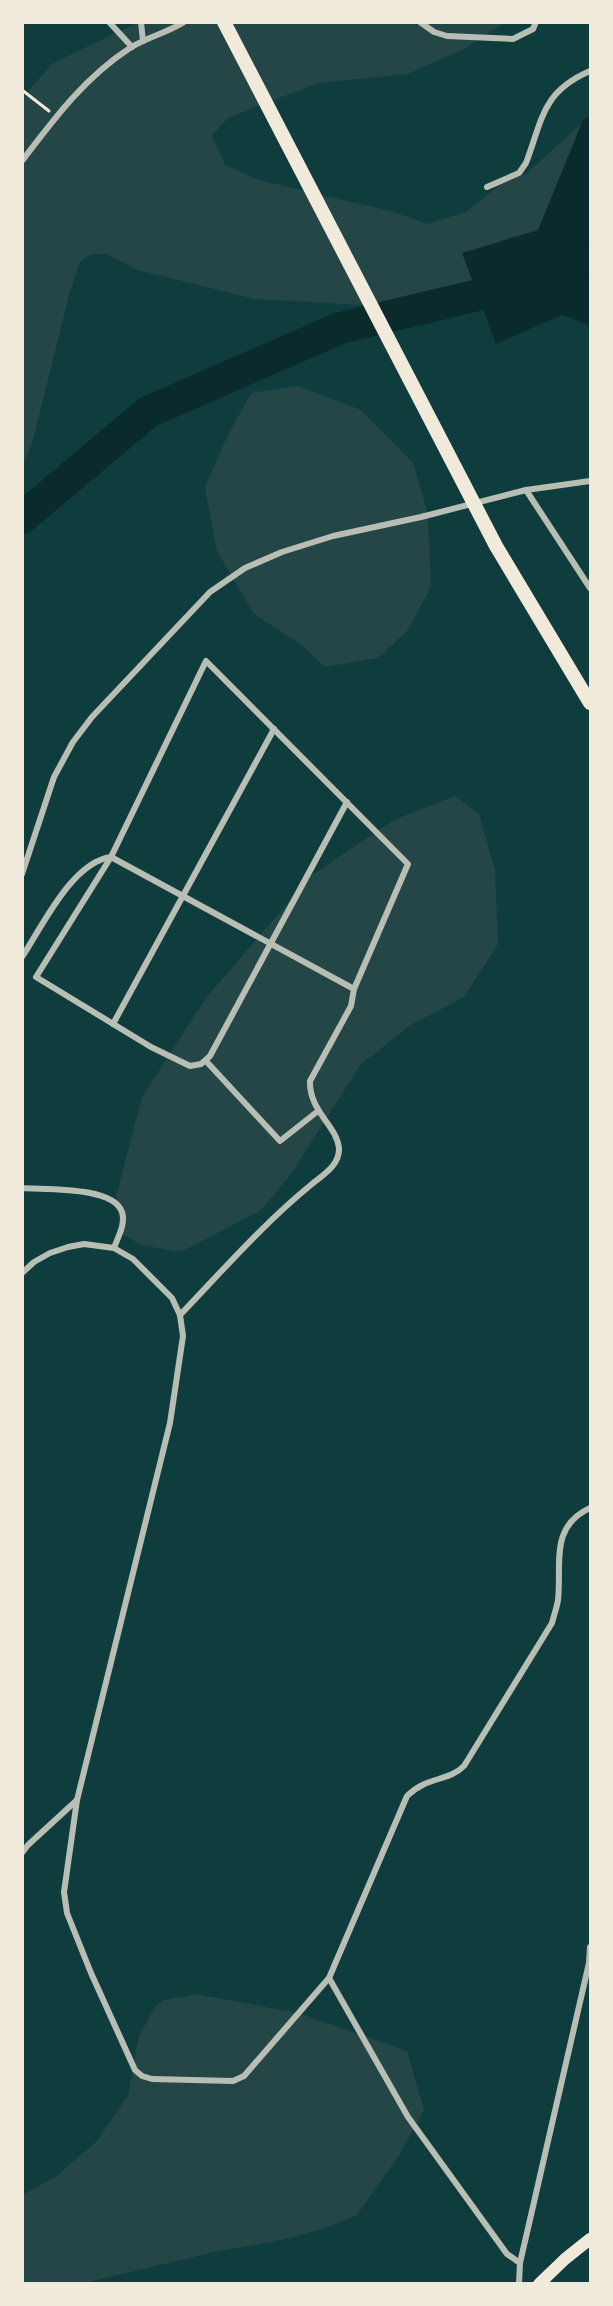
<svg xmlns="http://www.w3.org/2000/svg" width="613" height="2306" font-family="Overpass,sans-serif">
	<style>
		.green { fill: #244646 }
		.water { fill: #0a2a2b }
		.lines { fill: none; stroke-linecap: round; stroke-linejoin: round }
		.river { stroke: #0a2a2b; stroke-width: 32 }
		.path { stroke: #f1e9da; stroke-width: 3 }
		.minor { stroke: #b8beb3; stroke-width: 6 }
		.primary { stroke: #f1e9da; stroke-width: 12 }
		.motorway { stroke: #f1e9da; stroke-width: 14 }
	</style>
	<rect width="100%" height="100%" fill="#0f3d3e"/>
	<!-- green -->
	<g class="green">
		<polygon points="136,23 504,23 464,49 408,74 318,83 228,118 212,135 225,165 259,180 394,212 427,224 466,212 500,185 526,174 590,116 590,293 558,299 435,309 255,299 137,270 107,254 91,254 80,262 69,295 32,444 23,465 23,97 52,64"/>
		<polygon points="298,386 361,410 413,463 428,514 431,587 407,631 378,658 325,667 300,644 254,614 217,551 205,487 227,437 251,393"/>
		<polygon points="455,796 479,814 495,870 498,944 464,997 411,1025 361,1064 289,1177 261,1210 181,1252 142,1245 120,1233 116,1197 142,1097 206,998 312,875 394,820"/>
		<polygon points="196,1994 298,2013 407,2051 424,2110 400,2154 357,2215 325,2228 291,2238 210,2253 84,2283 23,2283 22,2195 55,2177 97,2141 128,2095 139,2036 155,2007 165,2000"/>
	</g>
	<!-- water -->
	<polygon class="water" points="590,117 590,325 562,315 496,344 462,253 538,230 583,120"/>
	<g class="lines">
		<!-- river -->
		<polyline class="river" points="22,518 148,412 340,328 478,295 590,256"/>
		<!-- path -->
		<polyline class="path" points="22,90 49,111"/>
		<!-- minor -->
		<g class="minor">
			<polyline points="109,22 132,47"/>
			<polyline points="141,22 143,41"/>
			<polyline points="420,22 434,32 447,36 513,39 533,29 536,22"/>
			<path d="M22,161C54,119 85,77 130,48C147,37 167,33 184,22"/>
			<path d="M487,187L519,173L526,163C543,118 542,92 590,71"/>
			<polyline points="526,490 590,588"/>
			<polyline points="22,874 54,777 73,742 92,717 210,592 245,568 282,552 333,536 421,517 526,490 590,481"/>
			<path d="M22,957C42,927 72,862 111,857L354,989"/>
			<polyline points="113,1024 274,729"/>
			<polyline points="206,1061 280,1141 318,1111"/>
			<path d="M22,1188C46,1190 113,1186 122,1212C126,1223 118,1237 114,1248"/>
			<path d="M22,1273L34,1262L50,1253L68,1247L84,1244L114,1248L133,1259L172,1298L180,1315L183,1336L170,1423L77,1800L64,1892L67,1913L91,1973L135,2070L142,2076L152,2079L233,2081L244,2076L329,1978L407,1796C427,1776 448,1782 464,1766L552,1623C554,1615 557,1607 558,1600C562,1564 549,1527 590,1508"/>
			<path d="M180,1315C223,1270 264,1223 312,1184C323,1175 340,1165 339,1148C337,1126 309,1111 310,1081L351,1006L354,989L408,864L206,661L111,857L36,977L151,1047L190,1066L201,1064L210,1056L347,802"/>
			<polyline points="22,1853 28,1845 77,1800"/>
			<polyline points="329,1978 408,2117 507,2254 520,2263"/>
			<polyline points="519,2284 520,2263 589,1963 590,1947"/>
		</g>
		<!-- primary -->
		<polyline class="primary" points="539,2284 565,2259 590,2239"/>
		<!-- motorway -->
		<polyline class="motorway" points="224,22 496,546 590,703"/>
	</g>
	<!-- border -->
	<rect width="613" height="2306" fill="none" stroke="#f1e9da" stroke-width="48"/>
</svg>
